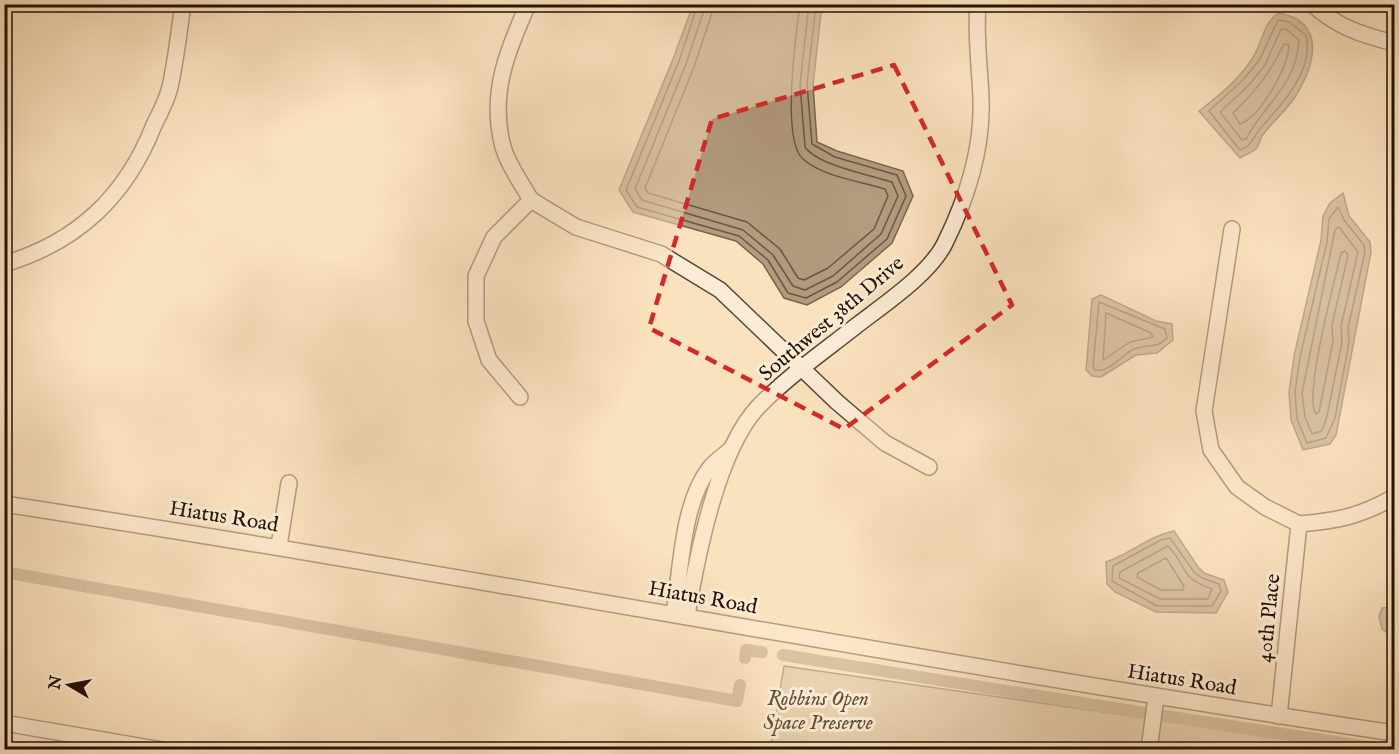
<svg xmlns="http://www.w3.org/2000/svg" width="1399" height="754" font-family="'IM FELL English',serif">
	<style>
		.green { fill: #d6be9f; stroke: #7c6851; stroke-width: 1.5 }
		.water { fill: #b29b7f; stroke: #79644d; stroke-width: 1.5 }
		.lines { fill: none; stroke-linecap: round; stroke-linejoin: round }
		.shore { stroke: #6a5641; stroke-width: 1.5 }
		.canal { stroke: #b29b7f; stroke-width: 12 }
		.minor-casing { stroke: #594532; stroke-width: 18 }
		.minor { stroke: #fcecd5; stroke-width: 15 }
		.marked { fill: none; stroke: #d62828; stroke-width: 4.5; stroke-dasharray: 12 8; stroke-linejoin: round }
		.labels { text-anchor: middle; stroke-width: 6; stroke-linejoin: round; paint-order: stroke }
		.street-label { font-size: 21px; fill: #231103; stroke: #fcecd5 }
		.park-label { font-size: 21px; font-style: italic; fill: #624e3a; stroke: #fcecd5 }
	</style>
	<rect width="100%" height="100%" fill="#fbe2bf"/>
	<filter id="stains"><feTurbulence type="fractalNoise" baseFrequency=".00333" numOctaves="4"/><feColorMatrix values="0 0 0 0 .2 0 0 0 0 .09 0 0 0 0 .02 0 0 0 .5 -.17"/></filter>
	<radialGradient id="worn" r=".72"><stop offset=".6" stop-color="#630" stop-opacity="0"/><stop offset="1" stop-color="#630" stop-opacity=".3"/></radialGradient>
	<!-- green -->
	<polygon class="green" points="784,666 1361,749 770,750"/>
	<!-- water -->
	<g class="water">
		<polygon points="822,4 813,85 817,142 837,151 903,171 913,196 892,243 841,287 807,305 784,298 763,264 736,241 633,212 619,190 673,59 693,5"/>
		<path d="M1279,13C1327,22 1315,65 1295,97C1286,111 1272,122 1262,136C1260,140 1259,145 1256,149C1252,153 1244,155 1240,158L1199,111C1220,95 1242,77 1255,54C1262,41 1265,20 1279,13Z"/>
		<polygon points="1343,193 1349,216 1370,242 1371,252 1336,435 1330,444 1303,450 1291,420 1289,392 1294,356 1321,240 1323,216 1330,203"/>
		<polygon points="1101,295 1156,321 1172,324 1173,340 1157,353 1136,355 1101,377 1092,376 1086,370 1092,299"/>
		<path d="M1174,531L1198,567L1204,573L1224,580L1228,592L1216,613L1156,612L1115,592L1107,584L1106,562C1130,554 1149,536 1174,531Z"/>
		<polygon points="1394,607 1394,638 1382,629 1379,617 1382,608"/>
	</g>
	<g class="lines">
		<!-- shore -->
		<g class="shore">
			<polyline points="698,4 679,61 626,190 637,207 739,236 768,260 788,293 806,298 837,282 887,239 906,196 897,175 835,157 812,144 807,84 816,4"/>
			<path d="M706,4L686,64L635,189L642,200L743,230L773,255L793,286L805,290L833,276L881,234L898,196L892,182C870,175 817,165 805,147L800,84L809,4"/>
			<path d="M715,4L694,67L645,188L648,193L747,222L780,249L798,278L804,280L828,268L874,229L888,196L885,189C860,181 823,177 803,159C781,140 796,33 800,4"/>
			<path d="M1278,20L1289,22L1306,35C1315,71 1280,106 1259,130C1252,139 1252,146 1240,150L1209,111L1244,79L1260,59Z"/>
			<path d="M1281,29H1286L1299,40C1296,87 1265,102 1246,139L1242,140L1220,112L1249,85L1265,65Z"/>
			<path d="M1284,44L1289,45C1289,67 1260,117 1240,124L1233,113C1255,92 1271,72 1284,44Z"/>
			<polygon points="1338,207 1344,220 1364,245 1365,252 1348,328 1349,342 1335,418 1326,438 1307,443 1297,419 1295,392 1300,357 1327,242 1329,219"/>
			<polygon points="1339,227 1358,252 1341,326 1342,342 1327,416 1322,431 1312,434 1305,417 1302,393 1335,230"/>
			<path d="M1345,251L1348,255L1332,325L1333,341L1319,412L1316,414C1303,397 1335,280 1341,253Z"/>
			<path d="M1099,302L1165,329L1167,338C1156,350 1145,343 1132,350C1121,356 1109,373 1095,370L1093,367Z"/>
			<polygon points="1106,313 1151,333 1153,337 1130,342 1103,360"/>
			<polygon points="1170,538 1194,572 1202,578 1219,584 1221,591 1212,606 1157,606 1112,581 1113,566 1161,540"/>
			<path d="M1168,546C1189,568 1177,576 1212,589L1208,599H1160L1119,578L1120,572Z"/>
			<polygon points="1166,558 1184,586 1183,590 1161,590 1137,577 1138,573"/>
		</g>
		<!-- canal -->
		<g class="canal">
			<polyline points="4,572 737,701 740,685"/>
			<polyline points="783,655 1144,713"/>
			<polyline points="745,658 746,650 762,652"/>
			<polyline points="1165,716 1388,750"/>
		</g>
		<defs>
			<g id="minor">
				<path d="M528,4C507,53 489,93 503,147C508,165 522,184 531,200"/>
				<path d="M1312,4C1337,27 1362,35 1394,43"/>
				<polyline points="531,200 576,227 661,254 720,290 837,402 885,443 929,467"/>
				<polyline points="1232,229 1204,411 1211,450 1237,487 1265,507 1299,524"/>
				<path d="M4,264C78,242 126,196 154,125C160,113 167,100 170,87C176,60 179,32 183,4"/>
				<polyline points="520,397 489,360 476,321 476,276 494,237 531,200"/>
				<path d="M4,504C469,575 930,664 1394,733"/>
				<path d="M1299,524C1337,521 1361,516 1394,497"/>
				<polyline points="279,546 289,483"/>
				<path d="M674,613C681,570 682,504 709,469C714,462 723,456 730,450"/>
				<path d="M687,615C697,557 717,451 758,407C787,377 823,352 856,326C883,305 930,274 945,243C967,198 983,150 981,99C980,67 975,37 978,4"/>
				<polyline points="1279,716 1299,524"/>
				<polyline points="4,723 162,750"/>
				<polyline points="1149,750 1156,697"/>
			</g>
		</defs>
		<!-- minor casing -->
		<use href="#minor" class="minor-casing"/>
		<!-- minor -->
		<use href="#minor" class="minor"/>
	</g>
	<!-- marked area -->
	<path d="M0 0H1399V754H0ZM894,65L1012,305L844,429L649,328L712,119Z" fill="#fbe2bf" fill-opacity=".55" fill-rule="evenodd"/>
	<path class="marked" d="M894,65L1012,305L844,429L649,328L712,119Z"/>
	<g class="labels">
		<!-- street labels -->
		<g class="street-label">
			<text transform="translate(831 318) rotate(-40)" y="7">Southwest 38th Drive</text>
			<text transform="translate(224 516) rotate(9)" y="7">Hiatus Road</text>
			<text transform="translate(703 597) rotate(10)" y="7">Hiatus Road</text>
			<text transform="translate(1268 618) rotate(-84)" y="7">40th Place</text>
			<text transform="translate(1182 679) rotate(9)" y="7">Hiatus Road</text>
		</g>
		<!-- park labels -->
		<g class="park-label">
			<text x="818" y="705">Robbins Open<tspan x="818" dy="24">Space Preserve</tspan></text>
		</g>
	</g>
	<!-- margin -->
	<rect width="1399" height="754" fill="none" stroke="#fbe2bf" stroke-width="24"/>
	<rect x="6" y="6" width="1387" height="742" fill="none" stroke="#231103" stroke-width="3"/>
	<rect x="12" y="12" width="1375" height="730" fill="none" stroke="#231103" stroke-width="1.5"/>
	<!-- north arrow -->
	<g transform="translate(69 685) rotate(280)" stroke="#fcecd5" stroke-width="4.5" paint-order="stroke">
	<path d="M0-4.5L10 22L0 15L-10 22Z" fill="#231103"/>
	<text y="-9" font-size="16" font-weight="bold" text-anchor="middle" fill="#231103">N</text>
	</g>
	<rect width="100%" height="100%" filter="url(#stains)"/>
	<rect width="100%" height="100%" fill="url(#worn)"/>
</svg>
